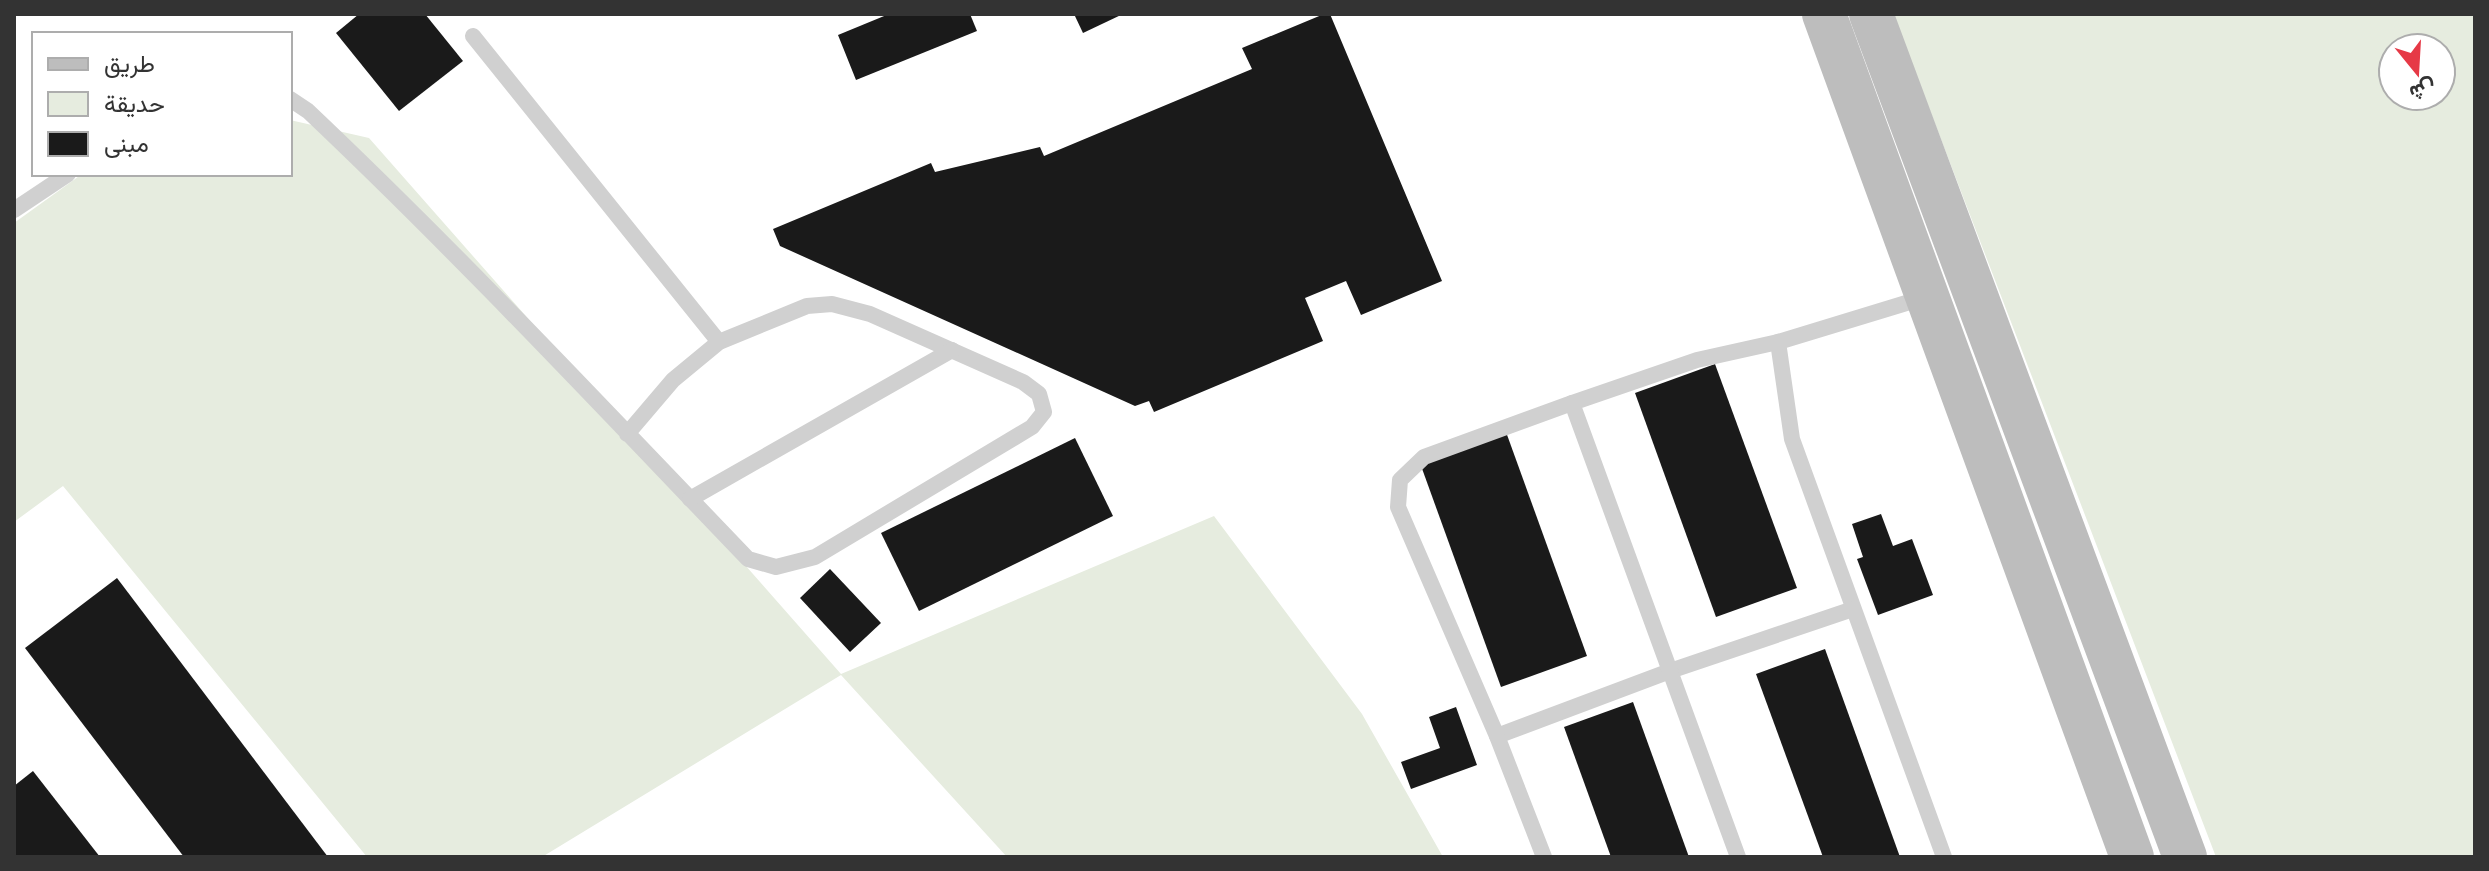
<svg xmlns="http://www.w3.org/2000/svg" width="2489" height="871" font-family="'Public Sans',Vazirmatn,sans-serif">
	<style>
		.green { fill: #e6ecdf; fill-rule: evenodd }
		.building { fill: #1a1a1a }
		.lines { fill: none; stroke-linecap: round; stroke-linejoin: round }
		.lane { stroke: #d0d0d0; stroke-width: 16 }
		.secondary { stroke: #bdbdbd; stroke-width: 44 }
	</style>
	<rect width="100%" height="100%" fill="#fff"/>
	<!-- green -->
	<g class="green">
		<path d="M1893,14H2475V857H2216ZM2393,48H2441V96H2393Z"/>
		<polygon points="290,120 369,138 841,674 1214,516 1362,714 1443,857 1007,857 841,675 542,857 367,857 63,486 14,522 14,223 82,174 290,174"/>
	</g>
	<!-- building -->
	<g class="building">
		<polygon points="359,14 425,14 463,61 399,111 336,33"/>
		<polygon points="889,14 970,14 977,31 856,80 838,35"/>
		<polygon points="1074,14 1123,14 1083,33"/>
		<polygon points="1324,14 1330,14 1442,281 1361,315 1346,281 1305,298 1323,341 1154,412 1149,401 1135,406 780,246 773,229 931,163 935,172 1040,147 1044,156 1252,69 1242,48"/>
		<polygon points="1715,364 1797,588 1716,617 1635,393"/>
		<polygon points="1506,432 1587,656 1501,687 1420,463"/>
		<polygon points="1075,438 1113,516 919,611 881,533"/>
		<polygon points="1881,514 1893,546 1912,539 1933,595 1878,615 1857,559 1863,557 1852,524"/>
		<polygon points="830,569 881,623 850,652 800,598"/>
		<polygon points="117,578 328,857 184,857 25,648"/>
		<polygon points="1825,649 1900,857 1823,857 1756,674"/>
		<polygon points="1633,702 1689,857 1611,857 1564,727"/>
		<polygon points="1456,707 1477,765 1411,789 1401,762 1440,748 1429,717"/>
		<polygon points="33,771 100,857 14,857 14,786"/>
	</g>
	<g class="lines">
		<!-- lane -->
		<g class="lane">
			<polyline points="473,36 719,342"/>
			<path d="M290,99L308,111C460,255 603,408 748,559L776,567L815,557L1032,427L1044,412L1039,394L1023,382L870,314L832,304L807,306L719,342L673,380L627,434"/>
			<polyline points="14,210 68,174"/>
			<polyline points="1778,342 1792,439 1944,857"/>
			<polyline points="690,499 952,350"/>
			<polyline points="1497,736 1670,671 1853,609"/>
			<polyline points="1544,857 1497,736 1398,507 1400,480 1424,457 1572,403"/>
			<polyline points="1738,857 1572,403 1697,360 1778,342 1926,297"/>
		</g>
		<!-- secondary -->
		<g class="secondary">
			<polyline points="1824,14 2132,857"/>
			<polyline points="1871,14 2185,857"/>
		</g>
	</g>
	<!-- border -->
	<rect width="2489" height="871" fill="none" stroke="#333333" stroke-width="32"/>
	<!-- legend -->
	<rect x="32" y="32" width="260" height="144" fill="#ffffff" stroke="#adadad" stroke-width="2"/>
	<rect x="48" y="58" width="40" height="12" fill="#bdbdbd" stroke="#adadad" stroke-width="2"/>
	<text x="104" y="72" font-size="24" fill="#333333">طريق</text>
	<rect x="48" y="92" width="40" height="24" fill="#e6ecdf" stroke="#adadad" stroke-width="2"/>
	<text x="104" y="112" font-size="24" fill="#333333">حديقة</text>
	<rect x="48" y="132" width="40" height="24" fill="#1a1a1a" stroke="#adadad" stroke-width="2"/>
	<text x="104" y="152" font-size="24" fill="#333333">مبنى</text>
	<!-- north arrow -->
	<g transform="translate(2417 72) rotate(162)"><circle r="38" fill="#ffffff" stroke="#adadad" stroke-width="2"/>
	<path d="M0-6L14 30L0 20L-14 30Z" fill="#e63946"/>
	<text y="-12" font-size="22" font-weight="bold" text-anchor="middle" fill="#333333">ش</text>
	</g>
</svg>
